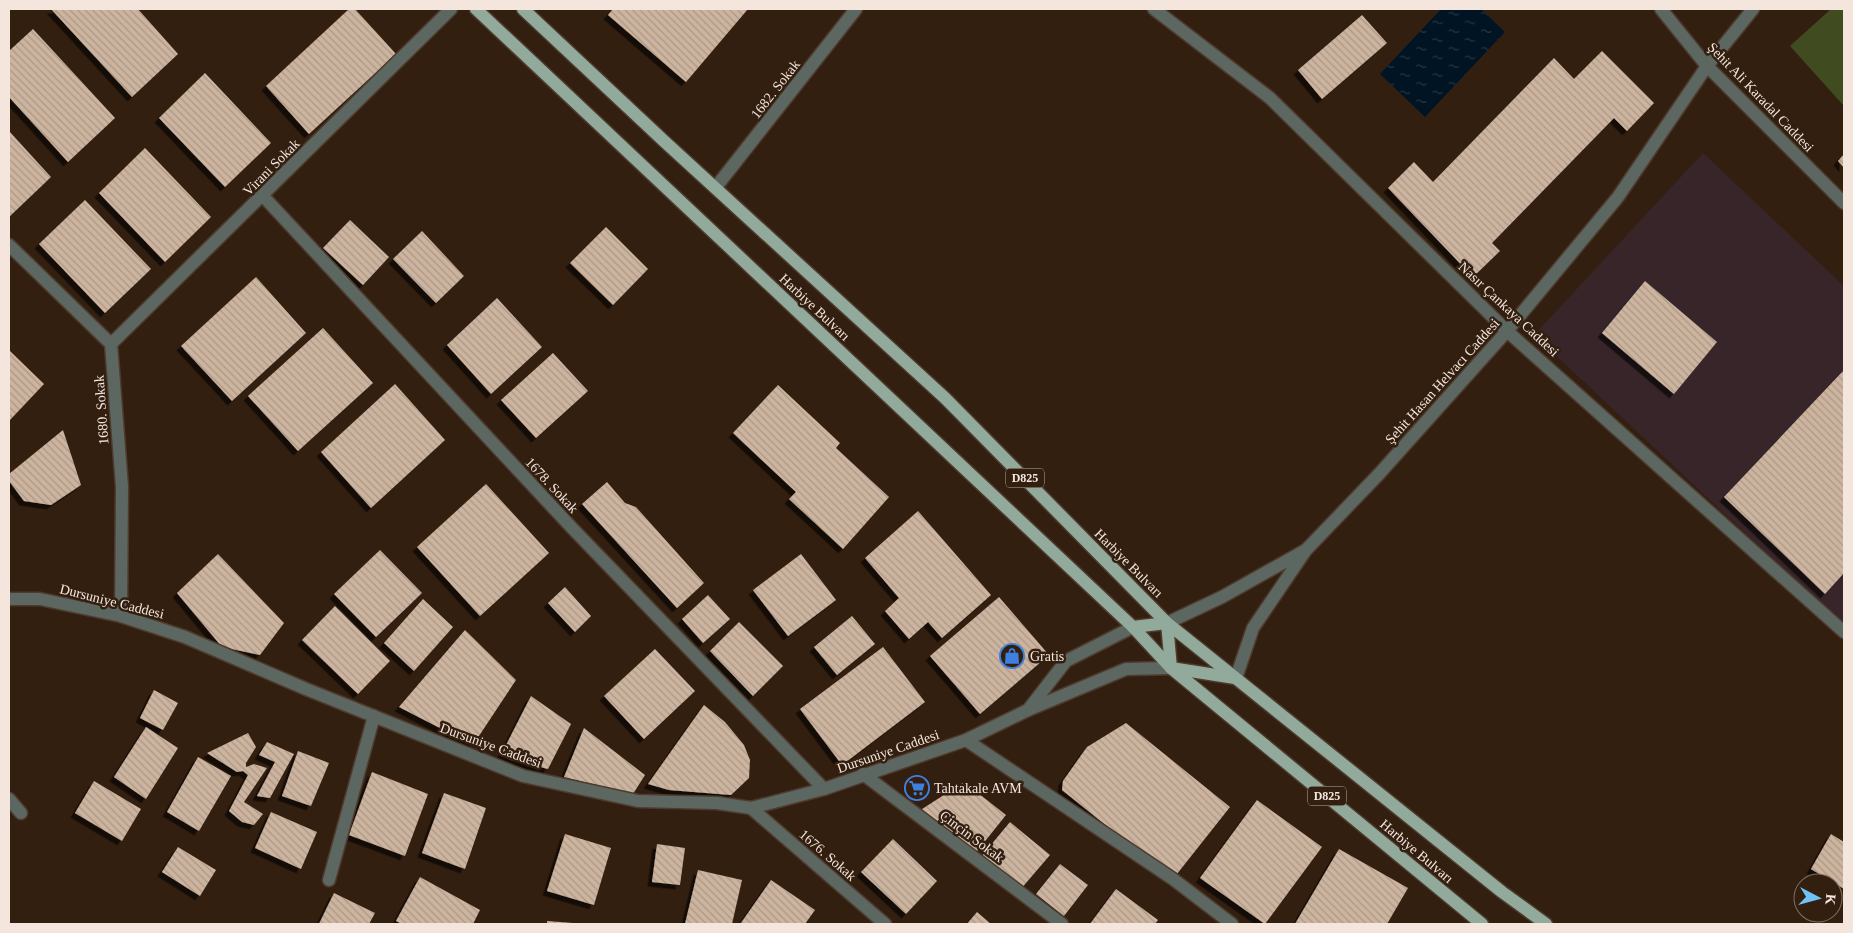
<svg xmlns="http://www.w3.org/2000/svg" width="1853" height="933" font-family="'Times New Roman',serif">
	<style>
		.education { fill: #382529 }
		.pitch { fill: #404c20 }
		.water { fill: url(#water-ripples) }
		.building { fill: url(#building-back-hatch); filter: url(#shadow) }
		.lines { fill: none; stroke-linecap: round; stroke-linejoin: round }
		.service-casing { stroke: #4e3b2d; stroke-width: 15 }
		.minor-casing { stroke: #4e3b2d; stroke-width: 15 }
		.tertiary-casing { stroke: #4e3b2d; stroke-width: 15 }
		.primary-casing { stroke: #4e3b2d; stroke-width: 15 }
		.service { stroke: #5b6760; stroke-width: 12 }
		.minor { stroke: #5b6760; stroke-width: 12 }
		.tertiary { stroke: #5b6760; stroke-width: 12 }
		.primary { stroke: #91aa9c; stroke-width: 12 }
		.labels { text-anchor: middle; stroke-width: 5; stroke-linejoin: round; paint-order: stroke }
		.shield { fill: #331f10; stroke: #baaaa0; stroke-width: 1 }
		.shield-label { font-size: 12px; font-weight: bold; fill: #f4e6dd }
		.street-label { font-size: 14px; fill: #f4e6dd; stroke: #331f10 }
		.poi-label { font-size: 14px; fill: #f4e6dd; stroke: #331f10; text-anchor: start }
	</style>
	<defs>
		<pattern id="water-ripples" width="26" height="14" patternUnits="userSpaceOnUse" patternTransform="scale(1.25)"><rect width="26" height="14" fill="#001424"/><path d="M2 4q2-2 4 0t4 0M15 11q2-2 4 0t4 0" fill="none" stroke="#263643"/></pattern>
		<pattern id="building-back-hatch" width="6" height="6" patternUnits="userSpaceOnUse" patternTransform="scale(1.25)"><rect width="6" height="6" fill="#ccb49f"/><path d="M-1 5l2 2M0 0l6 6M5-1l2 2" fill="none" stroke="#ab9888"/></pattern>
		<filter id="shadow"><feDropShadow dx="-4.5" dy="4.5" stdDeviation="0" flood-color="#0009"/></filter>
	</defs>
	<rect width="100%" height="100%" fill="#331f10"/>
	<!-- education -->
	<polygon class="education" points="1703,153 1844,286 1844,619 1841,623 1534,335"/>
	<!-- pitch -->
	<polygon class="pitch" points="1831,9 1844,9 1844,106 1790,46"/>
	<!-- water -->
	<polygon class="water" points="1441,9 1481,9 1505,32 1425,117 1380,74"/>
	<!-- building -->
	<g class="building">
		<polygon points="51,9 138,9 178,54 132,97"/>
		<polygon points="349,9 355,9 396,54 309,134 266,86"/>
		<polygon points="613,9 748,9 686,82 608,15"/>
		<polygon points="1362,15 1387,43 1322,99 1298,70"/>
		<polygon points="33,29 115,118 68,162 9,97 9,51"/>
		<polygon points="1602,51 1654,103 1627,131 1614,118 1492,243 1500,251 1473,277 1388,188 1414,162 1433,182 1554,58 1574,79"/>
		<polygon points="205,73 271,143 225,187 159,118"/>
		<polygon points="9,131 51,177 9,217"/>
		<polygon points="145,148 211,217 165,262 99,193"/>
		<polygon points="1844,154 1844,168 1838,161"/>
		<polygon points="85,200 151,269 105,313 39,244"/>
		<polygon points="350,220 389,257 363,285 323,248"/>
		<polygon points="606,227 648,269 613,305 570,263"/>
		<polygon points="422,231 464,276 436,303 393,259"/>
		<polygon points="256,277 306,333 232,401 181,346"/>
		<polygon points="1645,281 1717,342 1674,394 1602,333"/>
		<polygon points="497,298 542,347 491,394 447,345"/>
		<polygon points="323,328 373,383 298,451 248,396"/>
		<polygon points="9,350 44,384 9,421"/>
		<polygon points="553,353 588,391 536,438 501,400"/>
		<polygon points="1844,370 1844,573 1825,594 1724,497"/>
		<polygon points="395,384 445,440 371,508 321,452"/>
		<polygon points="778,385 840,443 836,448 889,497 843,549 789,499 796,492 733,433"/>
		<polygon points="63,430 81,485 51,505 24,501 9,481 9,474"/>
		<polygon points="607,482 625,503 636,507 704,583 677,608 582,504"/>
		<polygon points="486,484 549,553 480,616 417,547"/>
		<polygon points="918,511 991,595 942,638 928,622 909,639 885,611 899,598 865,558"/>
		<polygon points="380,550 422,593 376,637 334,594"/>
		<polygon points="218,554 284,623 260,655 222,647 177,593"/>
		<polygon points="801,554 836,600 788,636 753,590"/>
		<polygon points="565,587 591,616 575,632 548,603"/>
		<polygon points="708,595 730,619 703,643 682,619"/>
		<polygon points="999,597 1049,655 980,714 930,656"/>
		<polygon points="423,599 453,627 414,671 384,643"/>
		<polygon points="335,606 390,661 358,694 302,640"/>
		<polygon points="852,616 875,644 837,675 814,647"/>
		<polygon points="739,622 783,666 753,696 710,651"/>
		<polygon points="465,630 516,680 473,745 399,707"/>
		<polygon points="883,647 925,702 842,765 800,709"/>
		<polygon points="655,649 695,691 644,739 604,696"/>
		<polygon points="154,690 178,703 163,730 140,718"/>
		<polygon points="531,696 571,724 548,769 511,760 501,755"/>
		<polygon points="704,705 725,722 744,745 750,760 749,778 731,795 669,790 648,784"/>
		<polygon points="1126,723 1230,807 1173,879 1062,790 1063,781 1087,747"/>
		<polygon points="146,727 178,748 146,799 114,777"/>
		<polygon points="584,728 645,775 633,794 564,777"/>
		<polygon points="248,733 256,747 246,763 246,767 254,764 267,768 244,802 263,814 254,825 242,822 229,811 248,775 243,771 237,772 207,753"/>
		<polygon points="267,742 294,754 270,798 257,796 275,762 259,755"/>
		<polygon points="298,751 329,763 311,806 282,796"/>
		<polygon points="198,757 231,776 199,831 167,812"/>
		<polygon points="372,772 428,794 405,856 349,835"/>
		<polygon points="94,781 141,809 122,841 75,813"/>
		<polygon points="964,782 1006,815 974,855 919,811"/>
		<polygon points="444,793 486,808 465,869 422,853"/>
		<polygon points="1257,800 1322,847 1265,924 1200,878"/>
		<polygon points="271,812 317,832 301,869 255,848"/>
		<polygon points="1010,822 1050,855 1020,890 981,857"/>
		<polygon points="565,834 611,848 594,905 547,891"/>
		<polygon points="1831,834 1844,842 1844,889 1811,869"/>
		<polygon points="893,839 937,881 906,914 861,872"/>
		<polygon points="657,844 685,848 680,885 652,882"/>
		<polygon points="178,847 216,870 200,896 162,872"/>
		<polygon points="1339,849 1408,888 1387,924 1295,924"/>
		<polygon points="1060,864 1088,885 1064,916 1036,894"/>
		<polygon points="698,870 742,880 732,924 685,924"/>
		<polygon points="420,877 480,910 473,924 402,924 396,921"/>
		<polygon points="771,880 815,910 805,924 741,923"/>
		<polygon points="1116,889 1158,920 1155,924 1090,924"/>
		<polygon points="334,893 375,913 369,924 319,924"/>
		<polygon points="977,912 991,924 967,924"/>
		<polygon points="547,921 573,923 573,924 547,924"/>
	</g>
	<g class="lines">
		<defs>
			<g id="service">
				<polyline points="9,799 21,813"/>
				<polyline points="329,880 374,716"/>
			</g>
			<g id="minor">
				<polyline points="1154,9 1270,98 1507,331 1844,632"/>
				<polyline points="1661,9 1707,66 1844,203"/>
				<polyline points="716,187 856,9"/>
				<polyline points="263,196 573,529 824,789"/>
				<polyline points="9,245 111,344 122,487 121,616"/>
				<polyline points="111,344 451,9"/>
				<polyline points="1167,623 1222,597 1304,551"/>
				<polyline points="1236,678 1253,628 1306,550 1379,474 1507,331 1618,197 1707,66 1753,9"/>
				<polyline points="966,740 1173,879 1232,924"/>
				<polyline points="863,774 1062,924"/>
				<polyline points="751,808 885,924"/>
			</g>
			<g id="tertiary">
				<polyline points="9,599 40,599 121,616 185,637 306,689 523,776 638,801 717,803 751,808 824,789 966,740 1028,710 1126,669 1171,668"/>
				<polyline points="1028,710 1066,661 1133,627"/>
			</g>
			<g id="primary">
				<polyline points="476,9 1133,627 1171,668 1482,924"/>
				<polyline points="523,9 665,142 945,398 1167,623 1502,892 1546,924"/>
				<polyline points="1133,627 1167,623 1171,668"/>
				<polyline points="1171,668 1235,678"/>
			</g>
		</defs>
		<!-- service casing -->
		<use href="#service" class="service-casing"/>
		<!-- minor casing -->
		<use href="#minor" class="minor-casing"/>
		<!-- tertiary casing -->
		<use href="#tertiary" class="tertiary-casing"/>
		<!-- primary casing -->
		<use href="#primary" class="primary-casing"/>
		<!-- service -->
		<use href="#service" class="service"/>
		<!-- minor -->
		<use href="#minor" class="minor"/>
		<!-- tertiary -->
		<use href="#tertiary" class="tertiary"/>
		<!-- primary -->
		<use href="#primary" class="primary"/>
	</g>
	<!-- icons -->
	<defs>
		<symbol id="shop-ring" viewBox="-11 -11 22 22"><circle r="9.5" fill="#331f10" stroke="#3f7fe0" stroke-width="1.5"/><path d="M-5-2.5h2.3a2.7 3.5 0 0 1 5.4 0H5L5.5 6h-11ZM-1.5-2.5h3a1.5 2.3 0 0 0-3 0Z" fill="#3f7fe0"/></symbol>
		<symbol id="supermarket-ring" viewBox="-11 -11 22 22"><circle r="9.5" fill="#331f10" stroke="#3f7fe0" stroke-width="1.5"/><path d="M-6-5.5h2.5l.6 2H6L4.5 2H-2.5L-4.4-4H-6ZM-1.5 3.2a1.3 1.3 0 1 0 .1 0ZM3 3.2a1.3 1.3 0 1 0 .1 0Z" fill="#3f7fe0"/></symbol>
	</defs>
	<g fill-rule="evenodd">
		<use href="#shop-ring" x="998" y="642" width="28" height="28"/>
		<use href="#supermarket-ring" x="903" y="774" width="28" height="28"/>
	</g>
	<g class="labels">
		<!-- shield labels -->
		<g class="shield">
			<rect x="1006" y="468.5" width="38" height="19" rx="4"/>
			<rect x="1308" y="786.5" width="38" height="19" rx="4"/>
		</g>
		<g class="shield-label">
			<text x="1025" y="482">D825</text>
			<text x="1327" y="800">D825</text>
		</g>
		<!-- street labels -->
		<g class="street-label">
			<text transform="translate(775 89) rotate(-52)" y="5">1682. Sokak</text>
			<text transform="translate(1761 97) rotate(46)" y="5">Şehit Ali Karadal Caddesi</text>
			<text transform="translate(271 167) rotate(-45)" y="5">Virani Sokak</text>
			<text transform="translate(815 307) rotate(43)" y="5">Harbiye Bulvarı</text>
			<text transform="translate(1509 309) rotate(43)" y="5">Nasır Çankaya Caddesi</text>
			<text transform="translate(1442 381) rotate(-48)" y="5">Şehit Hasan Helvacı Caddesi</text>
			<text transform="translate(101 410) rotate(-94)" y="5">1680. Sokak</text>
			<text transform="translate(552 485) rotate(47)" y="5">1678. Sokak</text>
			<text transform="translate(1129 563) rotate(45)" y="5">Harbiye Bulvarı</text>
			<text transform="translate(112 601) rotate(14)" y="5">Dursuniye Caddesi</text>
			<text transform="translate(491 745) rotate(20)" y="5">Dursuniye Caddesi</text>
			<text transform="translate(888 751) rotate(-19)" y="5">Dursuniye Caddesi</text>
			<text transform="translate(972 836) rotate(37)" y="5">Çinçin Sokak</text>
			<text transform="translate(1417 851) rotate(40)" y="5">Harbiye Bulvarı</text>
			<text transform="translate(828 855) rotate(41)" y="5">1676. Sokak</text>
		</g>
		<!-- poi labels -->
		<g class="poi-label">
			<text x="1030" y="661">Gratis</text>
			<text x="934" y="793">Tahtakale AVM</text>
		</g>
	</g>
	<!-- border -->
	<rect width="1853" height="933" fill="none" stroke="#f4e6dd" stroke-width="20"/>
	<!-- north arrow -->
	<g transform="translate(1818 898) rotate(96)"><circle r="24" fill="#331f10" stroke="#806f62"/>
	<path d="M0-4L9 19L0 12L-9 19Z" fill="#6fc2f4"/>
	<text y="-8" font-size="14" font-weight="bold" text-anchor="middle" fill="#f4e6dd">K</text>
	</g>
</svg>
